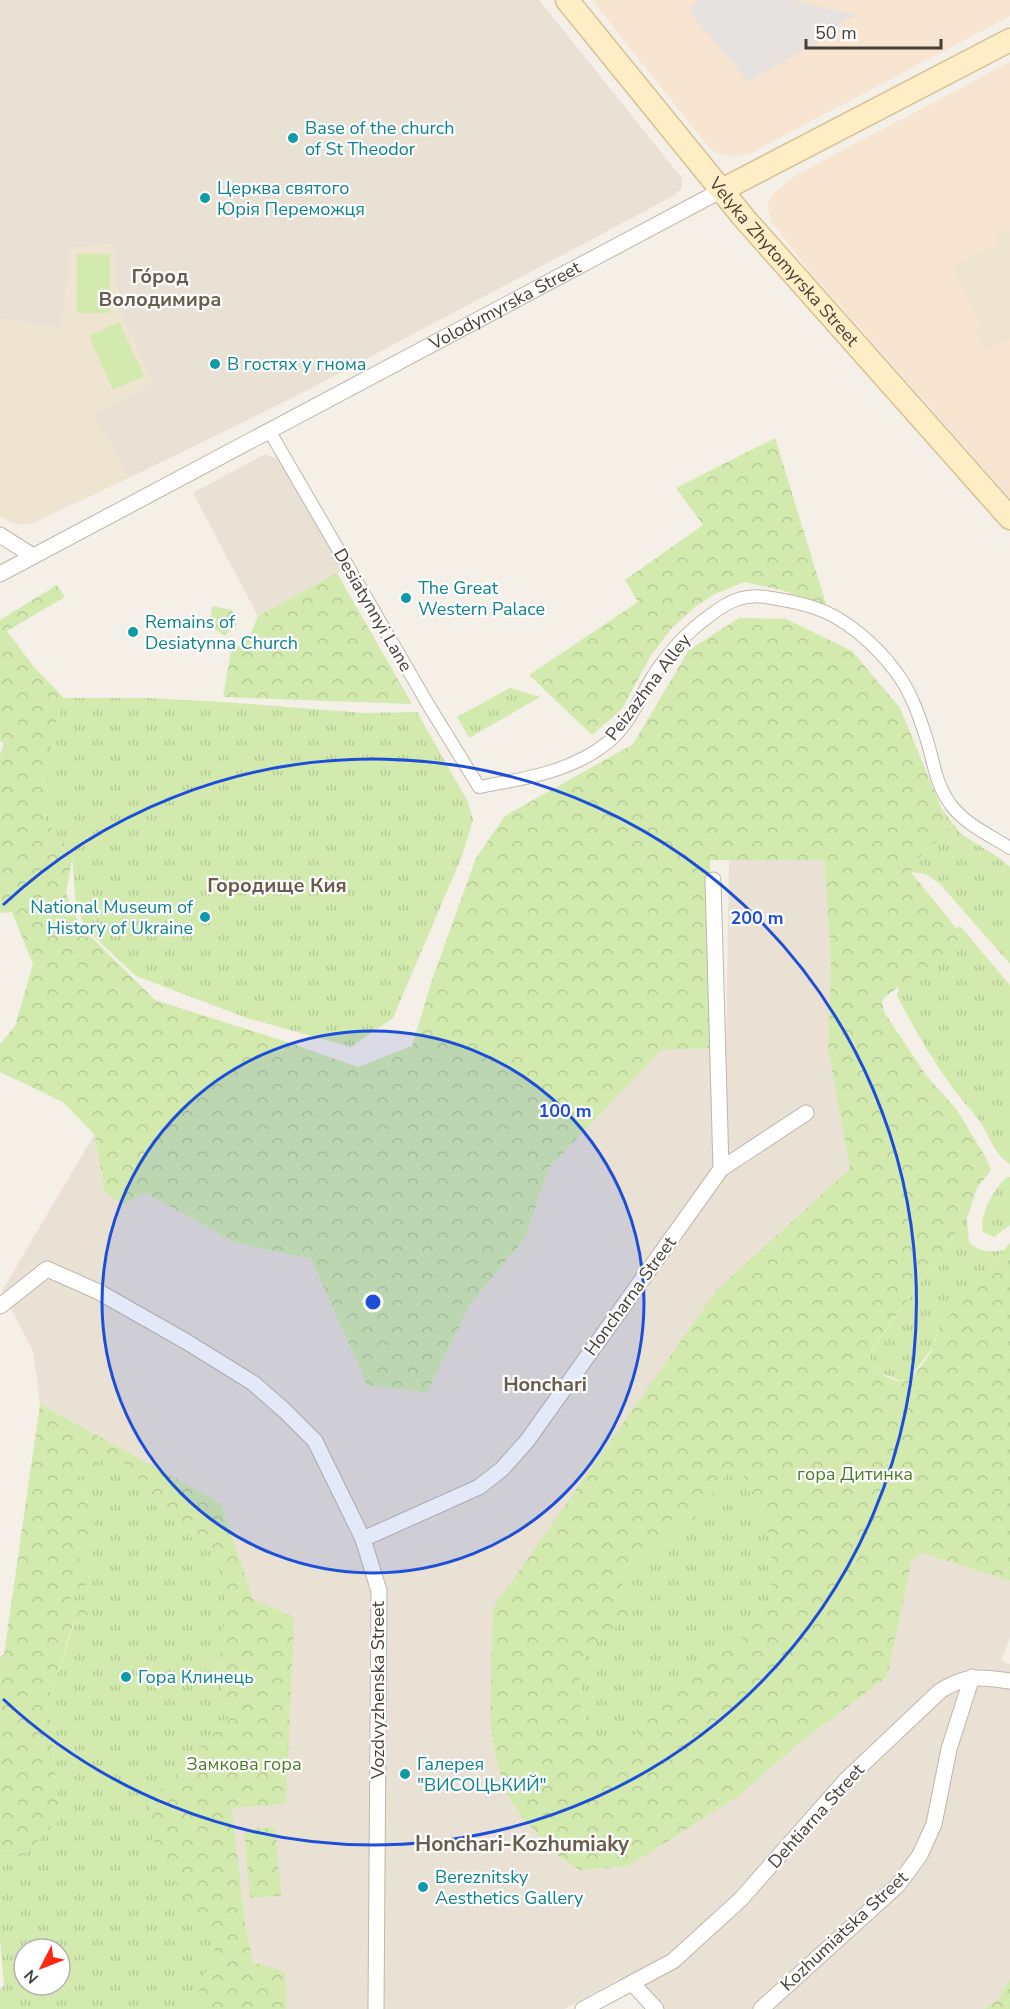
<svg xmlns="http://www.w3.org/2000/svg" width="1010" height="2009" font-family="'Nunito Sans',sans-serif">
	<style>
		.residential { fill: #e8e1d4 }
		.commercial { fill: #f7e5d1 }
		.education { fill: #eee4d0 }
		.grass { fill: url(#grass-tufts); fill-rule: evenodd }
		.forest { fill: url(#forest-crowns); fill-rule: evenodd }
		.garden { fill: #d2eaae }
		.parking { fill: #e5e2df }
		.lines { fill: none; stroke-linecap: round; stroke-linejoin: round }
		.pedestrian-casing { stroke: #c0b6a9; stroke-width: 14 }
		.minor-casing { stroke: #c0b6a9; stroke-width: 17 }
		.secondary-casing { stroke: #d6c195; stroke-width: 25 }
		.pedestrian { stroke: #fff; stroke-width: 12 }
		.minor { stroke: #fff; stroke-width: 15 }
		.secondary { stroke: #ffeec5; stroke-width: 22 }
		.ring { fill: none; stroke: #1d4ed8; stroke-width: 3 }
		.culture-dot { fill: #0f9aa8; stroke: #fff; stroke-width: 2 }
		.labels { text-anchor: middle; stroke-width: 4.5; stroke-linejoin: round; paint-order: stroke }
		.culture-label { font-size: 18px; fill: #0d838f; stroke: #fff; text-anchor: start }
		.street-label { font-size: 18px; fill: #473f35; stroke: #fff }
		.park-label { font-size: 18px; fill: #4b7b26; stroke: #fff }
		.neighbourhood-label { font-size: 20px; font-weight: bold; fill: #6a5d4c; stroke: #fff }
		.quarter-label { font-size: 21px; font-weight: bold; fill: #6a5d4c; stroke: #fff }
		.centre { fill: #1d4ed8; stroke: #fff; stroke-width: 3 }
		.ring-label { font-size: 18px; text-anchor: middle; font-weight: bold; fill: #1d4ed8; stroke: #fff; stroke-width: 4.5; stroke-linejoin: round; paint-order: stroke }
	</style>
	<defs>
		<pattern id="grass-tufts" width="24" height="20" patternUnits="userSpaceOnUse" patternTransform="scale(1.5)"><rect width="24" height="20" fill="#d2eaae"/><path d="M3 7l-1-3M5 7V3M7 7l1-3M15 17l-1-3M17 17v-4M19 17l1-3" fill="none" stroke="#b6ca96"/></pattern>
		<pattern id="forest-crowns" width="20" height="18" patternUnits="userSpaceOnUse" patternTransform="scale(1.5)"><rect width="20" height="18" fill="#d2eaae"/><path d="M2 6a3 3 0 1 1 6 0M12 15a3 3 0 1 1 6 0" fill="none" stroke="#b6ca96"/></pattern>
	</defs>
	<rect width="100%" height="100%" fill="#f4efe7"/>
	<!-- residential -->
	<g class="residential">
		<polygon points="0,0 539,0 681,177 682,184 681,189 673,196 536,269 298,395 129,478 94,416 153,382 119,311 114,245 71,248 61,328 0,319"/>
		<polygon points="265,454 280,460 344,569 258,616 193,493"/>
		<polygon points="824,859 831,959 828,1049 850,1169 502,1642 490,1728 496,1760 523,1818 559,1857 580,1870 740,1795 802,1741 887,1677 912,1560 922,1553 1010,1581 1010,1638 1001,1661 1010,1664 1010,1979 999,1999 984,2009 648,2009 619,1979 564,2009 287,2009 285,1971 253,1962 245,1923 232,1808 253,1599 221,1503 40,1404 33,1351 2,1291 94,1135 105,1192 145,1193 236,1243 311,1259 367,1385 427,1393 470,1305 525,1238 549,1168 661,1049 726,1046 729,860"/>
	</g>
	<!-- commercial -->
	<g class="commercial">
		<polygon points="592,0 1010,0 1010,16 751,153 733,157 715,152 706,144"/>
		<polygon points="1010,62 1010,498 807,268 771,221 767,205 774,193 796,175"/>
	</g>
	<!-- education -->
	<g class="education">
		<polygon points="1010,230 1010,338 985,350 976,332 983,329 952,266 999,244 995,237"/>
		<polygon points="114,245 119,311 153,382 94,416 129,478 33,523 21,525 10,522 0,516 0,319 61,328 71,248"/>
	</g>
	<!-- grass -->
	<g class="grass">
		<polygon points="510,688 540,697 469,738 457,717"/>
		<polygon points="64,698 147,698 224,702 364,713 417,712 468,802 473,820 462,856 393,1018 351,1047 247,1018 136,976 89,932 76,909 72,855 45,820 52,735"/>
		<polygon points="942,809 961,834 998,857 1010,867 1010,964 939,883 925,874 911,872 911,865 950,829"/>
		<path d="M960,926L1010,985V1164C994,1155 989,1134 978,1119C970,1108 960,1099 952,1087C931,1058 914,1028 897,996L899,986L955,948L960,937L956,928Z"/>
		<path d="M1007,1177H1010V1225L994,1237L983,1232C979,1213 994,1189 1007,1177Z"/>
		<path d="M967,1218L969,1242C979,1253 990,1252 1004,1250L938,1329L934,1346L909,1379L901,1381L881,1373L870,1361V1352Z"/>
		<path d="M108,1456L124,1463L186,1533L218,1555L226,1609L218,1670L229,1718L150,1801L156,1853L217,1942L192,2009H0V1989L4,1985L0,1938V1855L22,1856L60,1819L48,1701L75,1621L93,1624L69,1600L73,1551L97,1536L80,1473ZM24,1949H60V1985H24Z"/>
		<polygon points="735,1469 742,1473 772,1540 772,1574 768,1600 748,1633 727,1651 700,1659 685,1672 632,1739 610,1743 593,1735 581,1708 580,1670 588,1649 602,1638 630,1600 621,1579 623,1570 628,1564 643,1560 650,1555 656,1543 662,1537 691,1524 730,1470"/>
	</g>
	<!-- forest -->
	<g class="forest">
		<polygon points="775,438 827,607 781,590 744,582 715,594 696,606 671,629 650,657 622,709 592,735 529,675 638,602 625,580 703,525 676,488"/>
		<polygon points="337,573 412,704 223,697 232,646 238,647 250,635 258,616"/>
		<path d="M57,585L65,597L7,631L34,667L64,698L52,735L45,820L73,855L66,893L80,926L155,1000L287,1042L358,1067L412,1046L432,980L476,858L505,816L633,744L689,650L739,618L786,619L852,651L900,708L950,829L911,865V872L956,928L960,937L955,948L887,995L882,1001L884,1012L926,1075L957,1110L986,1158L991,1170L977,1188L967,1218L873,1347C863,1363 886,1381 901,1381C912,1382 929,1356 933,1348C936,1342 937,1335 938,1329L1010,1243V1581L922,1553L912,1560L887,1677L802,1741L740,1795L628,1866L580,1870L559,1857L523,1818L507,1794L496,1760L490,1725L493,1608L716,1291L850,1169L828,1049L831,959L824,860H710L714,1048L661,1050L549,1168L525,1238L470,1305L427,1393L367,1385L311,1259L236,1243L145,1193L123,1205L105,1192L94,1134L63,1102L0,1072V1044L15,1026L33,964L12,912L0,913V755L4,743L0,741V620ZM735,1469L742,1473L772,1540V1574L768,1600L748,1633L727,1651L700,1659L685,1672L632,1739L610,1743L593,1735L581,1709L580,1670L588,1649L624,1621L630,1611V1600L621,1579L623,1570L628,1564L643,1560L650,1555L656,1543L662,1537L691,1524L730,1470Z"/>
		<polygon points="212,606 232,610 237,625 224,636 210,625"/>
		<polygon points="40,1404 221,1503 253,1599 294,1617 286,1804 232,1808 245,1923 253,1962 285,1971 287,2009 192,2009 217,1942 155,1853 150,1801 228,1718 218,1670 226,1609 217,1555 186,1533 124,1463 108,1456 80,1474 97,1536 73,1551 94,1578 69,1600 95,1618 93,1624 74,1621 48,1701 60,1819 22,1856 0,1855 0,1657 4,1654"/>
		<polygon points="275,1827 281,1896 250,1898 244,1830"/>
		<polygon points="1010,1979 1010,2009 984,2009 999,1999"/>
	</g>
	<!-- garden -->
	<g class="garden">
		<rect x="77" y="254" width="33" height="59"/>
		<polygon points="119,322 144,376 113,390 89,336"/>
	</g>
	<!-- parking -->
	<polygon class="parking" points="700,0 791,0 856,15 825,33 827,37 751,80 746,79 688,10"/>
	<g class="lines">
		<defs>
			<path id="pedestrian" d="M270,432L429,706L479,787C523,779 571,772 607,743C629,726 639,699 653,676C669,651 688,631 712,614C729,601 744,594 766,597C783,600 799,602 815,608C846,618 877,646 896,672C910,690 918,713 925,734C934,760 934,782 951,805C966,825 990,835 1010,848"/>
			<g id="minor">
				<polyline points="0,535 33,556"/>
				<path id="s1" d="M0,574L722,190"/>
				<polyline points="721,1169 806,1113"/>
				<polyline points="0,1306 47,1269 99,1292 187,1342 253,1383 285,1411 315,1441 363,1539 379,1591 376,2009"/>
				<polyline points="363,1539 479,1487 502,1469 527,1441 721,1169 713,880"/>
				<polyline points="632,1983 656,2009"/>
				<path d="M583,2009L673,1961L741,1899L846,1780L940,1691C967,1674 979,1677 1010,1681"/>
				<polyline points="761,2009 898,1885 920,1855 934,1824 949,1749 972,1677"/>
			</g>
			<g id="secondary">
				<path id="s2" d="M567,0L744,218L1010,518"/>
				<polyline points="722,190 1010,40"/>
			</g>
		</defs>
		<!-- pedestrian casing -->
		<use href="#pedestrian" class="pedestrian-casing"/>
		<!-- minor casing -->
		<use href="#minor" class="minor-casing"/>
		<!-- secondary casing -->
		<use href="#secondary" class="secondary-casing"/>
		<!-- pedestrian -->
		<use href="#pedestrian" class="pedestrian"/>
		<!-- minor -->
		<use href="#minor" class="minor"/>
		<!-- secondary -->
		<use href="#secondary" class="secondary"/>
	</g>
	<!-- distance rings -->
	<circle cx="373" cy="1302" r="271" fill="#1d4ed8" fill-opacity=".12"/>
	<g class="ring">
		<circle cx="373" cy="1302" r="271"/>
		<path d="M3 905A543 543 0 1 1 3 1699"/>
	</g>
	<!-- markers -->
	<g class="culture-dot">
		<circle cx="293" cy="138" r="6"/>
		<circle cx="205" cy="198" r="6"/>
		<circle cx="215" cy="364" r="6"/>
		<circle cx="406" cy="598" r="6"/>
		<circle cx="133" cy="632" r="6"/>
		<circle cx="205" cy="917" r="6"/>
		<circle cx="126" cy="1677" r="6"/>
		<circle cx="405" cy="1774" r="6"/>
		<circle cx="423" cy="1887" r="6"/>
	</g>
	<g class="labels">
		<!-- culture labels -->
		<g class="culture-label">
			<text x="305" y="134">Base of the church<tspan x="305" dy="21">of St Theodor</tspan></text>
			<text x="217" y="194">Церква святого<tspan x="217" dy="21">Юрія Переможця</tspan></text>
			<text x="227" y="370">В гостях у гнома</text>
			<text x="418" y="594">The Great<tspan x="418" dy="21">Western Palace</tspan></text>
			<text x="145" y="628">Remains of<tspan x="145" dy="21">Desiatynna Church</tspan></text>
			<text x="193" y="913" text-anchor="end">National Museum of<tspan x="193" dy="21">History of Ukraine</tspan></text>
			<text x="138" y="1683">Гора Клинець</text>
			<text x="417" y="1770">Галерея<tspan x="417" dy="21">"ВИСОЦЬКИЙ"</tspan></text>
			<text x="435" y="1883">Bereznitsky<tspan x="435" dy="21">Aesthetics Gallery</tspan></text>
		</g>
		<!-- street labels -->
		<g class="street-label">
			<text dy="6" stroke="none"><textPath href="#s2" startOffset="340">Velyka Zhytomyrska Street</textPath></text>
			<text dy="6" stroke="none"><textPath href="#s1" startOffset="572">Volodymyrska Street</textPath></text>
			<text transform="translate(373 610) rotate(60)" y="6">Desiatynnyi Lane</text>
			<text transform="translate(648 687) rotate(-53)" y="6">Peizazhna Alley</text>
			<text transform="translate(630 1296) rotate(-54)" y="6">Honcharna Street</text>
			<text transform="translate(378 1690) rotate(-90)" y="6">Vozdvyzhenska Street</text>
			<text transform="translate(816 1816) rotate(-48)" y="6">Dehtiarna Street</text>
			<text transform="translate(844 1931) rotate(-43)" y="6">Kozhumiatska Street</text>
		</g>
		<!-- park labels -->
		<g class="park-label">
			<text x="855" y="1480">гора Дитинка</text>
			<text x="244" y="1770">Замкова гора</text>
		</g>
		<!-- neighbourhood labels -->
		<g class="neighbourhood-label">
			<text x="160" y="283">Го́род<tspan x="160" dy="23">Володимира</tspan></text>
			<text x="277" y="892">Городище Кия</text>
			<text x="545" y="1391">Honchari</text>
		</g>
		<!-- quarter labels -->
		<g class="quarter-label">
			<text x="522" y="1851">Honchari-Kozhumiaky</text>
		</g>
	</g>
	<circle cx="373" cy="1302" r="9" class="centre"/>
	<g class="ring-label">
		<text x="757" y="924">200 m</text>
		<text x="565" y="1117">100 m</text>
	</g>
	<!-- north arrow -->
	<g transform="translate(42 1967) rotate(228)"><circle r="28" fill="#ffffff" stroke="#b5b2ae" stroke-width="1.5"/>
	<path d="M0-4.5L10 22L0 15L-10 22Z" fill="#ff2912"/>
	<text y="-9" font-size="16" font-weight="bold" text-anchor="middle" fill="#473f35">N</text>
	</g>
	<!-- scale -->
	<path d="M806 39v9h135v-9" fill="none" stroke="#473f35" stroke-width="3"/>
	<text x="815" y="39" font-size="18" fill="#473f35" stroke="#ffffff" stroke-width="4.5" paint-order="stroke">50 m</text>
</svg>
